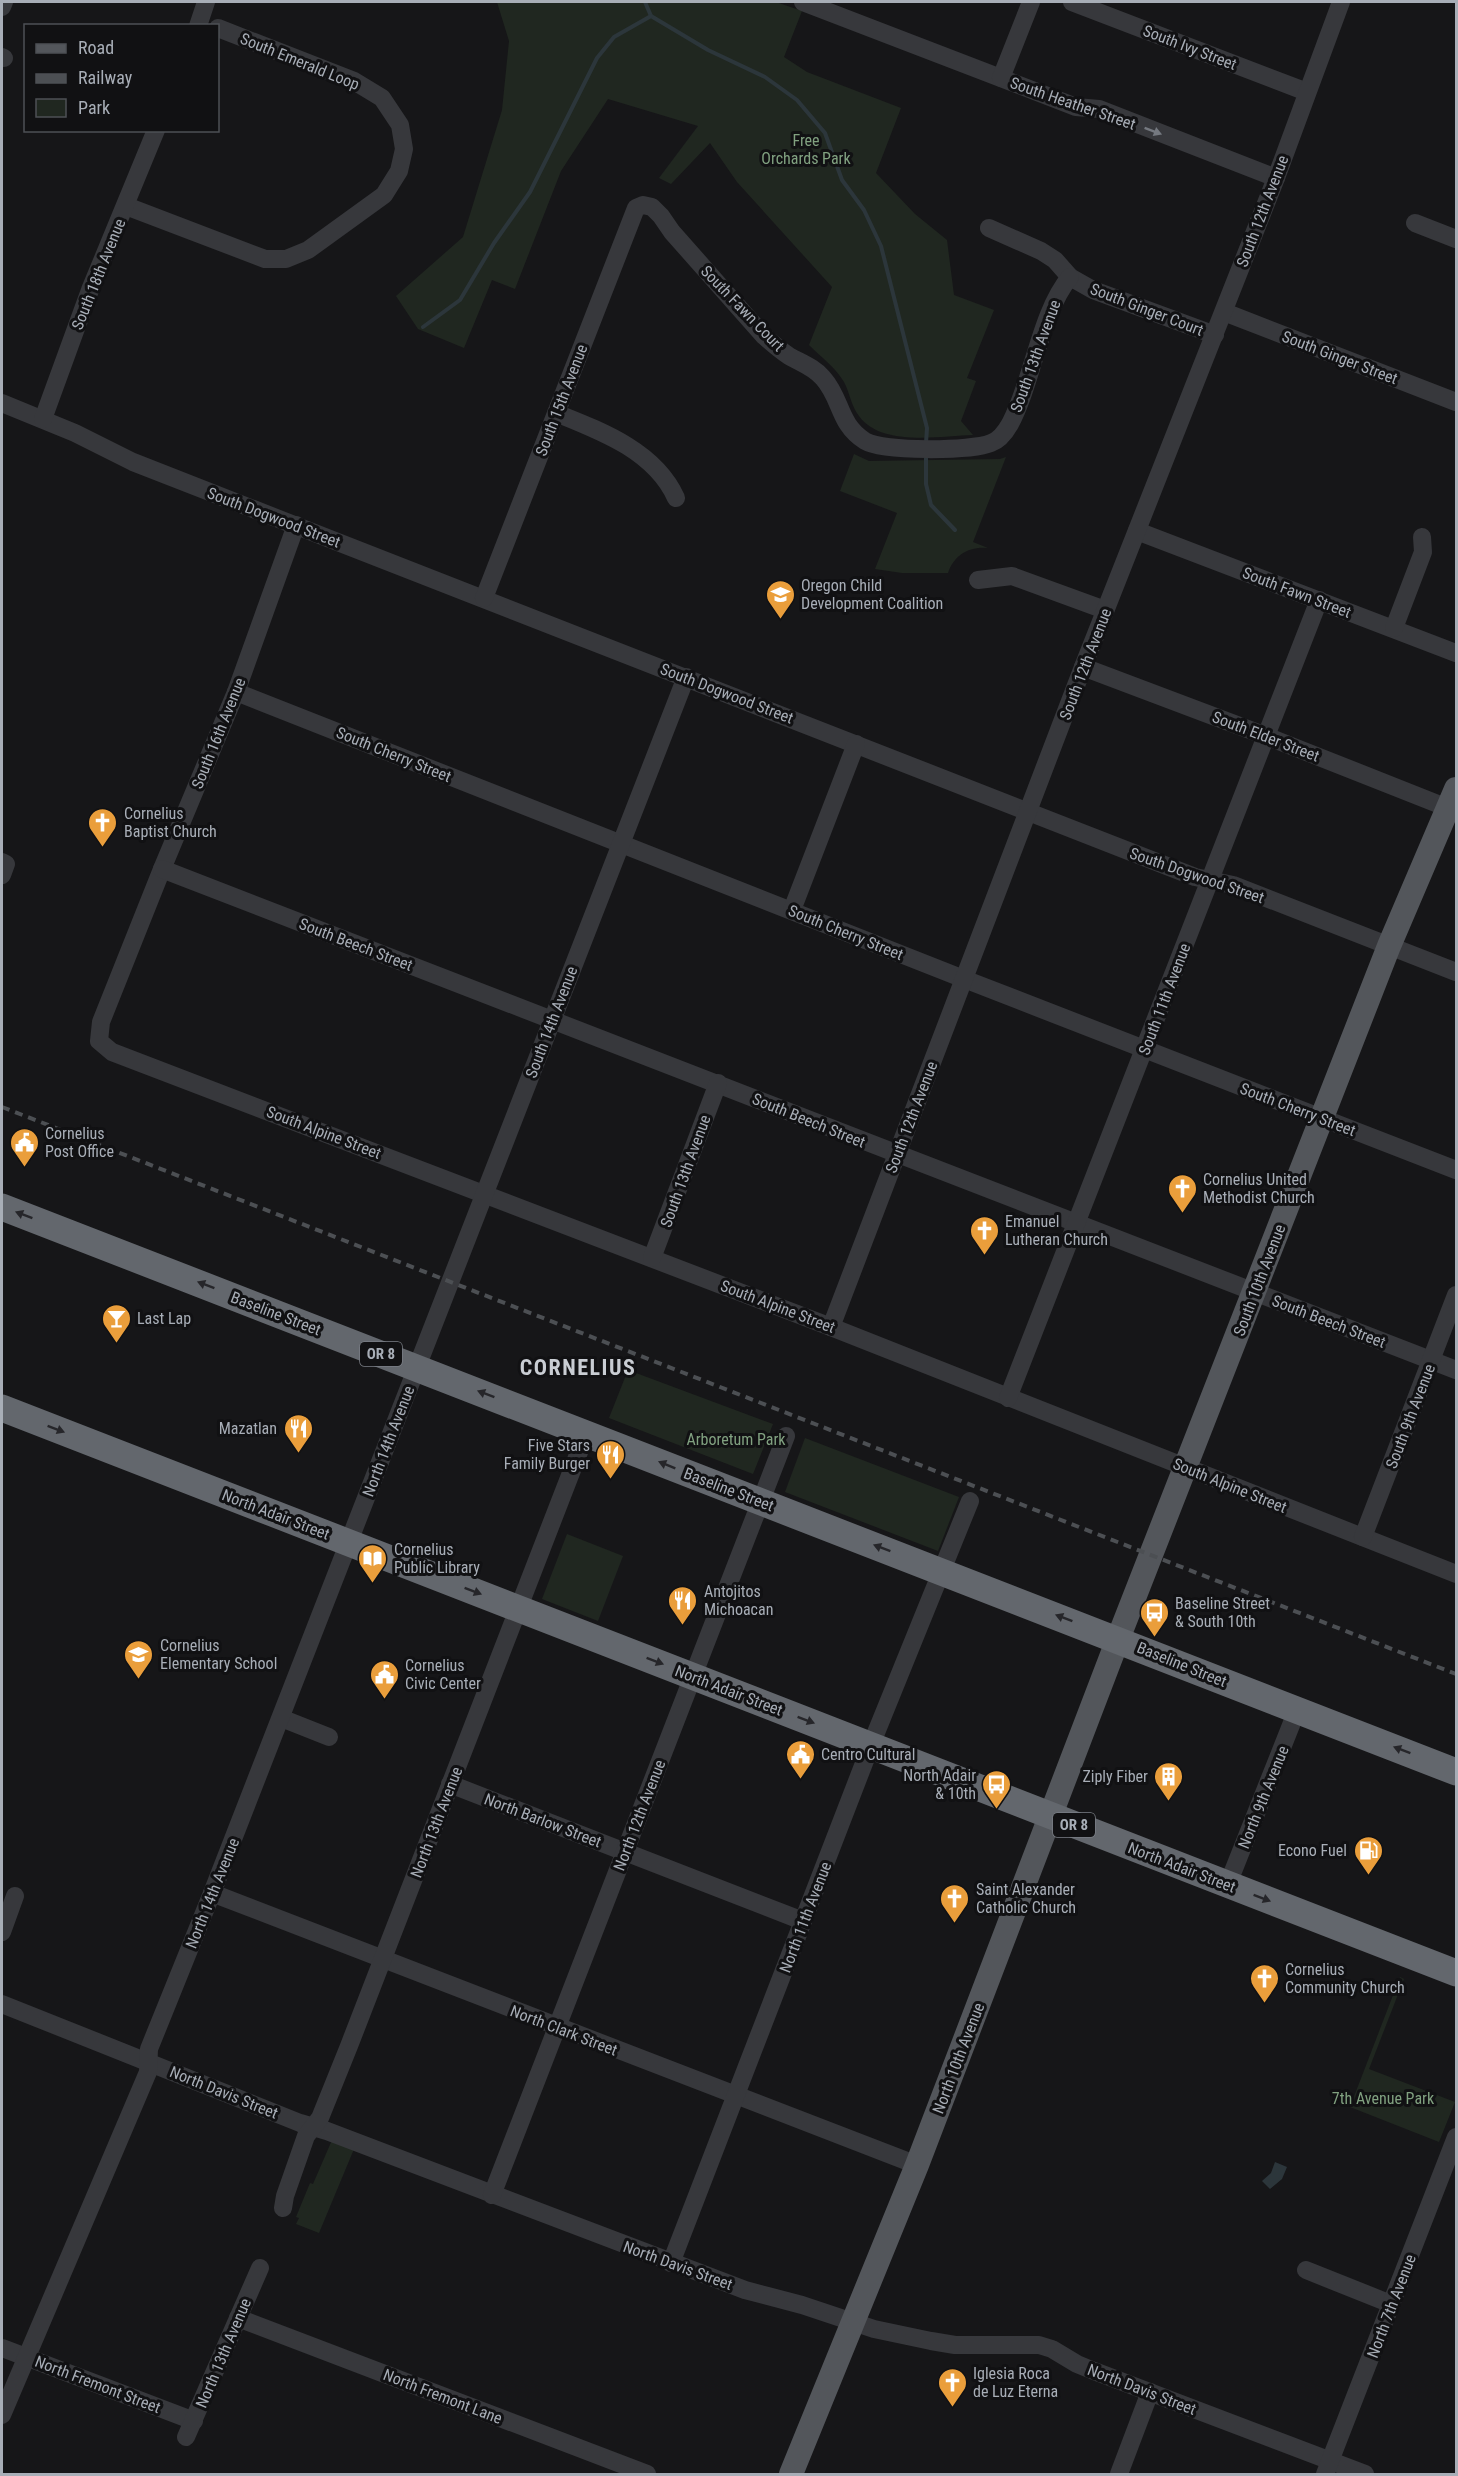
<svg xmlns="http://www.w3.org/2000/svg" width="1458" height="2476" font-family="'Roboto Condensed',sans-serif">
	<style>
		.green { fill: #202720 }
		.water { fill: #2c363b }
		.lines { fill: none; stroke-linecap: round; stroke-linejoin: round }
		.stream { stroke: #2c363b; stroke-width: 4 }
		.minor { stroke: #37383c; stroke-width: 18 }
		.major { stroke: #53565b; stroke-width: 24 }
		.highway { stroke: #63676d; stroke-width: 27 }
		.rail { stroke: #4c4f53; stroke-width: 4; stroke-dasharray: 8 6; stroke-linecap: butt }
		.oneway { fill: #757980 }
		.oneway2 { fill: #26262a }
		.labels { text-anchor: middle; stroke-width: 6; stroke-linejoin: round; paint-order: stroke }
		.shield { fill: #111113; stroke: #7b7f86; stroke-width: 1.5 }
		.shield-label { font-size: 15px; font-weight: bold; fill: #a8aeb7 }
		.street-label { font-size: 16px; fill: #a8aeb7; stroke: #111113 }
		.park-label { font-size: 16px; fill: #81a180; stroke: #111113 }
		.poi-label { font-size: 16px; fill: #a8aeb7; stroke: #111113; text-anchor: start }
		.district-label { font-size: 22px; font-weight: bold; letter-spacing: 1.5px; fill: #c9cdd3; stroke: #111113 }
	</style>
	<rect width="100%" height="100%" fill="#161618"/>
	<!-- green -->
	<g class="green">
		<path d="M497,2H776L802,11L784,57L807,72L901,108L876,173L915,214L947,240L954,295L994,310L967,378L976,381L961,421L973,435C940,436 881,447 859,416C851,406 850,393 844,382C836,368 821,357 809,345L832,287L737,182L710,143L671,184L659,178L698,126L608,99L561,171L515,289L492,280L464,348L418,329L396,296L463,237L502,110L509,41Z"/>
		<path d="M854,454L869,461L1000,459L1006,457L973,542L988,548C969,546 954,555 948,573H902L875,569L897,513L840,491Z"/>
		<polygon points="628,1370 773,1424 753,1474 609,1418"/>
		<polygon points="805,1438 959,1497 938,1551 785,1492"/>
		<polygon points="567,1534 623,1556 598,1621 542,1599"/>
		<polygon points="1400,1977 1404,1979 1369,2069 1455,2102 1439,2142 1350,2107"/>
		<polygon points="332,2140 354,2149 319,2233 296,2224 299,2218 296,2217 310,2183 313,2184"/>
	</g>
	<!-- water -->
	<polygon class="water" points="1275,2162 1287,2167 1282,2179 1270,2189 1262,2181 1271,2173"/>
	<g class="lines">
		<!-- stream -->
		<g class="stream">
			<polyline points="645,2 651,16 708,50 765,77 797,100 825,133 842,180 864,210 881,246 927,428 926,443"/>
			<polyline points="423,327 460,300 494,243 530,192 597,58 614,37 651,16"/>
			<polyline points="926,454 926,484 931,505 955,530"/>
		</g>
		<!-- minor -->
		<g class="minor">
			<polyline points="803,2 1076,107 1099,109 1276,178"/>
			<polyline points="1072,2 1307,92"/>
			<polyline points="2,7 4,2"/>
			<polyline points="198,26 206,2"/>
			<polyline points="2,57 4,58"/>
			<polyline points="1001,78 1031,2"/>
			<polyline points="126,206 265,259 286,259 308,250 384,195 399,171 404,149 400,125 382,98 354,81 218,28"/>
			<polyline points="1415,223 1456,239"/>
			<polyline points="989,228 1041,251 1055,260 1070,277 1093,290 1215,335"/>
			<polyline points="1224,312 1456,402"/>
			<polyline points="2,403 75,433 133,462 1195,877 1233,885 1456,972"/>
			<path d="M556,413C601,431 655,451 676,498"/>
			<polyline points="43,419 90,290 156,130"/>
			<polyline points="296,525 236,692 162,869 101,1022 99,1041 112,1052 831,1327 1456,1574"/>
			<polyline points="1137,531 1456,653"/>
			<polyline points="978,580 1012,576 1105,610"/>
			<path d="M484,598L636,208L643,205L652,207L661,216L672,232L764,336C772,343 780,350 789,356C801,363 814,367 823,378C842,399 838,424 865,441C883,452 972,451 991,443C1000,440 1006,431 1010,424C1033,381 1040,313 1070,277"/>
			<polyline points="1394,628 1423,552 1422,537"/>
			<polyline points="1083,667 1266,736 1448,808"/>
			<polyline points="236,692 964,979 1456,1170"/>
			<polyline points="2,862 6,864 2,875"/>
			<polyline points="162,869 1456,1370"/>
			<polyline points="792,910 856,744"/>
			<polyline points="652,1258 718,1083"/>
			<polyline points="831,1327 1083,667 1276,178 1341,2"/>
			<polyline points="1008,1398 1319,600"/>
			<polyline points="1363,1537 1456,1295"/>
			<polyline points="281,1718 329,1737"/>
			<polyline points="450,1784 803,1921"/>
			<polyline points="1228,1884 1297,1710"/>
			<polyline points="212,1893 917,2165"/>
			<polyline points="2,1932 15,1896"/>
			<polyline points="2,2004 300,2123 327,2131 745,2290 802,2305 874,2329 931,2341 955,2345 1039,2345 1052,2349 1077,2364 1094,2371 1365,2474"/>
			<polyline points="492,2195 786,1436"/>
			<polyline points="283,2208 285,2196 306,2136 320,2118 349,2046 586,1434"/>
			<polyline points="671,2263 871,1745 970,1501"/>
			<polyline points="1306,2270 1391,2304"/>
			<polyline points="238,2318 647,2474"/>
			<polyline points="2,2348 194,2421"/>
			<polyline points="2,2415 148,2072 149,2049 212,1893 686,677"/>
			<polyline points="186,2437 260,2268"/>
			<polyline points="1119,2474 1150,2392"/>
			<polyline points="1325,2474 1456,2137"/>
		</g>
		<!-- major -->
		<polyline class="major" points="791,2474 917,2165 1118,1639 1389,946 1456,789"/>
		<!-- highway -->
		<g class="highway">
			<polyline points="2,1207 1456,1772"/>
			<polyline points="2,1408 1456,1973"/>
		</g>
		<!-- rail -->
		<polyline class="rail" points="2,1107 1456,1674"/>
	</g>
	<!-- one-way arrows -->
	<defs><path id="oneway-solid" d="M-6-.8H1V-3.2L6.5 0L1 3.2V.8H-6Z" transform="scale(1.5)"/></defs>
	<use class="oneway" href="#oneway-solid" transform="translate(1153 131) rotate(21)"/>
	<g class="oneway2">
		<use href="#oneway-solid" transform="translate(24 1215) rotate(-159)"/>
		<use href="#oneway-solid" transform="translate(206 1285) rotate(-159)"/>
		<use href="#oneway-solid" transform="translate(486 1394) rotate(-159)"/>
		<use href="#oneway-solid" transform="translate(56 1429) rotate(21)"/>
		<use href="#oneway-solid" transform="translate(667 1465) rotate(-158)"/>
		<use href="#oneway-solid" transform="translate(882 1548) rotate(-159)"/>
		<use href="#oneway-solid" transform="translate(473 1591) rotate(21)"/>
		<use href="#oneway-solid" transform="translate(1064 1618) rotate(-159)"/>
		<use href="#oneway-solid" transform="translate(655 1661) rotate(21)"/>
		<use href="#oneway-solid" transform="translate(806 1720) rotate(21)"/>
		<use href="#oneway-solid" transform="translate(1402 1750) rotate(-159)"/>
		<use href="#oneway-solid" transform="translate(1262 1898) rotate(21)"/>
	</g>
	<!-- icons -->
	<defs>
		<symbol id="school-pin" viewBox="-11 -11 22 30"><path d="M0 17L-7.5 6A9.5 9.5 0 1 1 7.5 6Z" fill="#ea9e3b" stroke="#111113"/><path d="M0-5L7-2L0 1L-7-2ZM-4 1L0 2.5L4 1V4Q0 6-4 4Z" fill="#fff"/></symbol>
		<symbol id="church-pin" viewBox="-11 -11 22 30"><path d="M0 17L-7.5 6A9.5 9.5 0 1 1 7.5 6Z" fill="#ea9e3b" stroke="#111113"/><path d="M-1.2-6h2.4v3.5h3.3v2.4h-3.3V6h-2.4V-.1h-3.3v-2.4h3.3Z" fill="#fff"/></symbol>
		<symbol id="civic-pin" viewBox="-11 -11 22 30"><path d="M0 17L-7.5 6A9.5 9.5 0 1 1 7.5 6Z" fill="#ea9e3b" stroke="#111113"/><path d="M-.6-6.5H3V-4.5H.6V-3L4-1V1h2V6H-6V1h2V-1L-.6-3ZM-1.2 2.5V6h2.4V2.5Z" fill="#fff"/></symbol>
		<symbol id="bar-pin" viewBox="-11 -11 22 30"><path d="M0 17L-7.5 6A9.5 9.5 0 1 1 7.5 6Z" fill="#ea9e3b" stroke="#111113"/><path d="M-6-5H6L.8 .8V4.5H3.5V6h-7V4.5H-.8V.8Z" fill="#fff"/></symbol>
		<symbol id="restaurant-pin" viewBox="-11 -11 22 30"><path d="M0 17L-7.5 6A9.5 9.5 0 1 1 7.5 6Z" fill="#ea9e3b" stroke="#111113"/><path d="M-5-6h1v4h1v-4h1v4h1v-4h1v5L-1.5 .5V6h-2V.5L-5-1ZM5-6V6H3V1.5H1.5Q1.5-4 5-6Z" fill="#fff"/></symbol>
		<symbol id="library-pin" viewBox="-11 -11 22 30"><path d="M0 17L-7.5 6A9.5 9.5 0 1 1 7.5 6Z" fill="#ea9e3b" stroke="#111113"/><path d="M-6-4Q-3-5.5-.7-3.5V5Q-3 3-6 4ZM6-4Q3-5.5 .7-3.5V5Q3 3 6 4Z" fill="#fff"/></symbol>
		<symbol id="bus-pin" viewBox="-11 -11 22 30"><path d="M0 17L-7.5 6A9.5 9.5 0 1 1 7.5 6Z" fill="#ea9e3b" stroke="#111113"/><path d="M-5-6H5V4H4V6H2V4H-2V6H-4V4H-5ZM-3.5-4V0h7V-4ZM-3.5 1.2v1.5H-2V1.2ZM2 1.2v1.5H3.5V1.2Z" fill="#fff"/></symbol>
		<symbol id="building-pin" viewBox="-11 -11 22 30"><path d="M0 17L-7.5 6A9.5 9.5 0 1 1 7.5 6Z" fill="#ea9e3b" stroke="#111113"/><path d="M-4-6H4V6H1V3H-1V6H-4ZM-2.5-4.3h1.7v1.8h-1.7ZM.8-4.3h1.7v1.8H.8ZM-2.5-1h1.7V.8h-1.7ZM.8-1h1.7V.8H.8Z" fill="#fff"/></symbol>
		<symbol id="fuel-pin" viewBox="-11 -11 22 30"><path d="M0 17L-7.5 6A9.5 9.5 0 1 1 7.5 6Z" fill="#ea9e3b" stroke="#111113"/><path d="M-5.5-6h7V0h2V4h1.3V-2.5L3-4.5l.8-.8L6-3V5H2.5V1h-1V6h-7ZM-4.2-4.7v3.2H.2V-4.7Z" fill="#fff"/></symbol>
	</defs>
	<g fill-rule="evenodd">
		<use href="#school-pin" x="764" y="578" width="33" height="45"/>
		<use href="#church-pin" x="86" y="806" width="33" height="45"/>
		<use href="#civic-pin" x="8" y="1126" width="33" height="45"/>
		<use href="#church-pin" x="1166" y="1172" width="33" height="45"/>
		<use href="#church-pin" x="968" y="1214" width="33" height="45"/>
		<use href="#bar-pin" x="100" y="1302" width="33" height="45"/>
		<use href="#restaurant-pin" x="282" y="1412" width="33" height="45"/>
		<use href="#restaurant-pin" x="594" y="1438" width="33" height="45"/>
		<use href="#library-pin" x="356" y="1542" width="33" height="45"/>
		<use href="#restaurant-pin" x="666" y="1584" width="33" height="45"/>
		<use href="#bus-pin" x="1138" y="1596" width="33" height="45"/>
		<use href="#school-pin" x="122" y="1638" width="33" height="45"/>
		<use href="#civic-pin" x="368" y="1658" width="33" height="45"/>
		<use href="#civic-pin" x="784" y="1738" width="33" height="45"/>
		<use href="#building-pin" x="1152" y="1760" width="33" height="45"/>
		<use href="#bus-pin" x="980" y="1768" width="33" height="45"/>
		<use href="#fuel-pin" x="1352" y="1834" width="33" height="45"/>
		<use href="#church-pin" x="938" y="1882" width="33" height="45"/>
		<use href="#church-pin" x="1248" y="1962" width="33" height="45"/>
		<use href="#church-pin" x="936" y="2366" width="33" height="45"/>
	</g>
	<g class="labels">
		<!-- shield labels -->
		<g class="shield">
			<rect x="360" y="1342" width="42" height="24" rx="4.5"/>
			<rect x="1053" y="1813" width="42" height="24" rx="4.5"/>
		</g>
		<g class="shield-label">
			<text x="381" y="1359">OR 8</text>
			<text x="1074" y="1830">OR 8</text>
		</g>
		<!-- street labels -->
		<g class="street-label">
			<text transform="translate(1190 47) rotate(21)" y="6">South Ivy Street</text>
			<text transform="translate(300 61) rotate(22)" y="6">South Emerald Loop</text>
			<text transform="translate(1073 103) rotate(19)" y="6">South Heather Street</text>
			<text transform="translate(1262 211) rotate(-69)" y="6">South 12th Avenue</text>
			<text transform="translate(98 274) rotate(-68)" y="6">South 18th Avenue</text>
			<text transform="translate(743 308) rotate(46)" y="6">South Fawn Court</text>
			<text transform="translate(1147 309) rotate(21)" y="6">South Ginger Court</text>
			<text transform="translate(1035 356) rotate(-70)" y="6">South 13th Avenue</text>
			<text transform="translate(1340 357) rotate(21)" y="6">South Ginger Street</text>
			<text transform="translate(561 400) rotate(-69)" y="6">South 15th Avenue</text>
			<text transform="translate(274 517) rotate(21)" y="6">South Dogwood Street</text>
			<text transform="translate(1297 592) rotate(21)" y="6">South Fawn Street</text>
			<text transform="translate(1085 664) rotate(-69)" y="6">South 12th Avenue</text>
			<text transform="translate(727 693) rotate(21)" y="6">South Dogwood Street</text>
			<text transform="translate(218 733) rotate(-68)" y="6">South 16th Avenue</text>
			<text transform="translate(1266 736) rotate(21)" y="6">South Elder Street</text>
			<text transform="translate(394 754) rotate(22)" y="6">South Cherry Street</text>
			<text transform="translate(1197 875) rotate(19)" y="6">South Dogwood Street</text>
			<text transform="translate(846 932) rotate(22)" y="6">South Cherry Street</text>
			<text transform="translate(356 944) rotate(21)" y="6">South Beech Street</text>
			<text transform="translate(1164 999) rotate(-69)" y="6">South 11th Avenue</text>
			<text transform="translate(551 1022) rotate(-69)" y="6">South 14th Avenue</text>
			<text transform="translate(1298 1109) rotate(21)" y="6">South Cherry Street</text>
			<text transform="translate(911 1117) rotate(-69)" y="6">South 12th Avenue</text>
			<text transform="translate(809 1120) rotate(22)" y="6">South Beech Street</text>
			<text transform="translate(324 1132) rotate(21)" y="6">South Alpine Street</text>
			<text transform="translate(685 1171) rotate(-70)" y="6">South 13th Avenue</text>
			<text transform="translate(1259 1280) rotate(-69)" y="6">South 10th Avenue</text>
			<text transform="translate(778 1306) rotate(21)" y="6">South Alpine Street</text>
			<text transform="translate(276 1313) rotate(21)" y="6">Baseline Street</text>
			<text transform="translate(1329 1321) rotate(21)" y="6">South Beech Street</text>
			<text transform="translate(1410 1416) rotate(-69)" y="6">South 9th Avenue</text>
			<text transform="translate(388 1441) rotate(-69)" y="6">North 14th Avenue</text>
			<text transform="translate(1230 1485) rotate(22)" y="6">South Alpine Street</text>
			<text transform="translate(729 1489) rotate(21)" y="6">Baseline Street</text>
			<text transform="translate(276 1514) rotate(21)" y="6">North Adair Street</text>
			<text transform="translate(1182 1664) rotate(22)" y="6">Baseline Street</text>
			<text transform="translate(729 1690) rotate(21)" y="6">North Adair Street</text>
			<text transform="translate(1263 1797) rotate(-68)" y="6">North 9th Avenue</text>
			<text transform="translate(639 1815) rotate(-69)" y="6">North 12th Avenue</text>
			<text transform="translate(543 1820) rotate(21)" y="6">North Barlow Street</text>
			<text transform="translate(436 1822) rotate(-69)" y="6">North 13th Avenue</text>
			<text transform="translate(1182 1867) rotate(21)" y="6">North Adair Street</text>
			<text transform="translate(212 1893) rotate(-68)" y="6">North 14th Avenue</text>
			<text transform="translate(805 1917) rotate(-69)" y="6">North 11th Avenue</text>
			<text transform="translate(564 2030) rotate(21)" y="6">North Clark Street</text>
			<text transform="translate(958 2058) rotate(-69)" y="6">North 10th Avenue</text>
			<text transform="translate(224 2092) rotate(22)" y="6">North Davis Street</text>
			<text transform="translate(678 2265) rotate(20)" y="6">North Davis Street</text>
			<text transform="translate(1391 2306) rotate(-69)" y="6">North 7th Avenue</text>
			<text transform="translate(223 2353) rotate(-67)" y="6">North 13th Avenue</text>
			<text transform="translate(98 2384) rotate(21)" y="6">North Fremont Street</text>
			<text transform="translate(1142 2389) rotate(21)" y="6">North Davis Street</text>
			<text transform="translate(443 2396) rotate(21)" y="6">North Fremont Lane</text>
		</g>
		<!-- park labels -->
		<g class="park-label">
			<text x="806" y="146">Free<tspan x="806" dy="18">Orchards Park</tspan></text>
			<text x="736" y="1445">Arboretum Park</text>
			<text x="1383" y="2104">7th Avenue Park</text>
		</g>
		<!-- poi labels -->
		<g class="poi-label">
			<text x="801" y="591">Oregon Child<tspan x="801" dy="18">Development Coalition</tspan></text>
			<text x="124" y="819">Cornelius<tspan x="124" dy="18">Baptist Church</tspan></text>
			<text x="45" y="1139">Cornelius<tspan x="45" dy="18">Post Office</tspan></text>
			<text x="1203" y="1185">Cornelius United<tspan x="1203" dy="18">Methodist Church</tspan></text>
			<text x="1005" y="1227">Emanuel<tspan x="1005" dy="18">Lutheran Church</tspan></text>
			<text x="137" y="1324">Last Lap</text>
			<text x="277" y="1434" text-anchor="end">Mazatlan</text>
			<text x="590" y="1451" text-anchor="end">Five Stars<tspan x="590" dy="18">Family Burger</tspan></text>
			<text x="394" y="1555">Cornelius<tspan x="394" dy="18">Public Library</tspan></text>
			<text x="704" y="1597">Antojitos<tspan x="704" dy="18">Michoacan</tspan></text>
			<text x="1175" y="1609">Baseline Street<tspan x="1175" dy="18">&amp; South 10th</tspan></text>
			<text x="160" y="1651">Cornelius<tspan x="160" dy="18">Elementary School</tspan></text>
			<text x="405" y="1671">Cornelius<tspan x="405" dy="18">Civic Center</tspan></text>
			<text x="821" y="1760">Centro Cultural</text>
			<text x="976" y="1781" text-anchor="end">North Adair<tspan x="976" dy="18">&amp; 10th</tspan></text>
			<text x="1148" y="1782" text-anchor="end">Ziply Fiber</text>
			<text x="1347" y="1856" text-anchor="end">Econo Fuel</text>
			<text x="976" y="1895">Saint Alexander<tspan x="976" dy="18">Catholic Church</tspan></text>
			<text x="1285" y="1975">Cornelius<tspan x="1285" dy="18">Community Church</tspan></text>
			<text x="973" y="2379">Iglesia Roca<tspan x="973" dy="18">de Luz Eterna</tspan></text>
		</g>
		<!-- district labels -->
		<g class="district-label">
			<text x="578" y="1375">CORNELIUS</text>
		</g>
	</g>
	<!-- border -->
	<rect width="1458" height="2476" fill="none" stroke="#a8aeb7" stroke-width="6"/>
	<!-- legend -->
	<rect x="24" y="24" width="195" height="108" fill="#111113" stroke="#4d5055" stroke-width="1.5"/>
	<rect x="36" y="44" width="30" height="9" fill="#53565b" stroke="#4d5055" stroke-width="1.5"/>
	<text x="78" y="54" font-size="18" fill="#a8aeb7">Road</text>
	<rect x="36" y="74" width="30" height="9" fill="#4c4f53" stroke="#4d5055" stroke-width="1.5"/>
	<text x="78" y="84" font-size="18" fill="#a8aeb7">Railway</text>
	<rect x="36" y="99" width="30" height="18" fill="#202720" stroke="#4d5055" stroke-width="1.5"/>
	<text x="78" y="114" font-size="18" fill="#a8aeb7">Park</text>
</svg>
